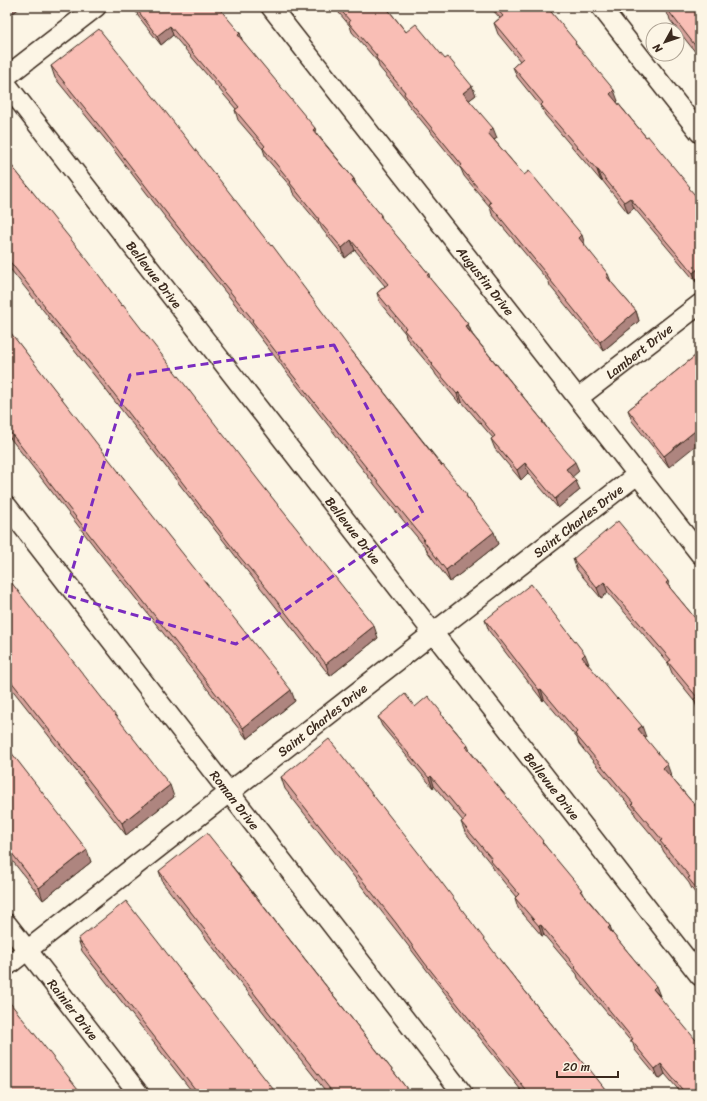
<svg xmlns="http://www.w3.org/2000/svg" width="707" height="1101" font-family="Sriracha,sans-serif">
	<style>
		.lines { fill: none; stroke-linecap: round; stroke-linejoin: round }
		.minor-casing { stroke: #3b2a1e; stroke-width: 22 }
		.minor { stroke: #fcf5e5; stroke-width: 19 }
		.wall { fill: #d6a39c; stroke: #3b2a1e }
		.shaded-wall { fill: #ae857f; stroke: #3b2a1e }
		.building { fill: #f9beb5; stroke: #3b2a1e }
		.marked { fill: none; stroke: #7b2cbf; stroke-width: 3; stroke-dasharray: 8 5; stroke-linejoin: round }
		.labels { text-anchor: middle; stroke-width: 3.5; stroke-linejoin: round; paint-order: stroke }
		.street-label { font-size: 13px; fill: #3b2a1e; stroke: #fcf5e5 }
	</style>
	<rect width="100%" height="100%" fill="#fcf5e5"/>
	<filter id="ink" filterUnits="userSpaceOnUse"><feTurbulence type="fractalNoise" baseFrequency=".025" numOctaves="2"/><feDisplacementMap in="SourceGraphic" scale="8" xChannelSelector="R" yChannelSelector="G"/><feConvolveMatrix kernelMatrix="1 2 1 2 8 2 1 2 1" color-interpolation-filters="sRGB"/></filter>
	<g filter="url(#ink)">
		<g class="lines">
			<defs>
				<g id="minor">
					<path id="s1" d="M271,7L700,554"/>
					<polyline points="601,7 700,133"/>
					<polyline points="7,76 96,7"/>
					<path id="s2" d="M7,85L700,976"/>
					<path id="s3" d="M578,398L700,304"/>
					<path id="s4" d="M7,506L463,1094"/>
					<path id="s5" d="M7,924L139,1094"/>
					<path id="s6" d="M7,966L433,633L638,474"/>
				</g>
			</defs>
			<!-- minor casing -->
			<use href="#minor" class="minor-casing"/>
			<!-- minor -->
			<use href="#minor" class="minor"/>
		</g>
		<!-- wall -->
		<g class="wall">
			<polygon points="135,7 240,33 242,40 318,135 354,179 356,185 381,215 382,219 429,274 430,279 468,324 472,334 543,421 545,425 579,471 572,476 580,490 558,508 528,473 521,480 495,449 491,439 493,438 462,402 460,404 436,375 434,371 407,339 405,333 380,303 377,293 385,286 355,250 345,258 322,229 320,225 293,193 291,187 266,158 263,149 238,120 235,110 236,109 173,35 161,45 138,16"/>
			<polygon points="334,7 386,7 406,32 476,95 469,100 497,138 494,140 524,175 585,245 584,245 610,281 636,311 639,321 603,351 550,286 549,282 492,214 490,207 464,176 461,169 407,103 405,98 379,67 378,62 352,32 350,26"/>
			<polygon points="490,7 547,7 577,46 618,101 617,102 646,137 697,283 634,208 628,213 602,180 601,181 545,115 542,108 517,77 513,67 520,61 498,34 494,23 500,18"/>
			<polygon points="661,7 700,7 700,58 670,20 669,16"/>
			<polygon points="51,66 351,350 468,498 498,544 450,582 427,551 426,548 393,508 284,369 282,366 256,332 255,329 165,217 109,144 55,78"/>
			<polygon points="7,160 122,306 378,638 330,676 272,602 244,567 102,385 49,319 47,315 7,265"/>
			<polygon points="7,327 9,331 295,701 247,739 133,595 104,559 7,434"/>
			<polygon points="700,352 669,467 632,421 628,410"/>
			<polygon points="573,559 670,588 700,624 700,712 698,710 694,700 672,673 668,663 608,593 601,598 577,570"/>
			<polygon points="7,577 174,797 126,835 45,731 7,683"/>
			<polygon points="485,620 589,664 588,665 646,737 645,738 671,775 670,776 698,809 700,808 700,899 692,889 689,883 664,852 661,846 635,815 634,811 579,744 577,738 544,699 543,701 489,631"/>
			<polygon points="415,707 444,717 468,746 470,751 585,896 610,926 612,933 638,964 639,967 659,996 700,1094 682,1094 665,1074 659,1079 635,1050 633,1044 578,978 577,974 544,935 542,936 518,908 515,898 516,897 494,870 491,864 465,832 461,822 463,821 434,786 433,788 382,726 378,717"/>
			<polygon points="7,747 91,862 43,900 7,854"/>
			<polygon points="281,777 500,960 586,1067 609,1094 524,1094 429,973 400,935 285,789"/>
			<polygon points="232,866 411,1094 328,1094 278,1031 163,883 159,871"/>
			<polygon points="78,939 277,1094 194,1094 82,951"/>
		</g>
		<!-- shaded-wall -->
		<g class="shaded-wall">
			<polygon points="7,7 21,7 7,18"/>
			<polygon points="170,26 173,35 161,45 157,36"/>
			<polygon points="240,33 243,43 238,35"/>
			<polygon points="472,86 476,95 467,102 463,93"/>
			<polygon points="614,90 618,101 614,104 610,94"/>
			<polygon points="315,128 318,138 313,130"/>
			<polygon points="493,128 497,138 491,142 488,133"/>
			<polygon points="597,170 598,170 602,180 601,181"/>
			<polygon points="354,179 357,188 352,180"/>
			<polygon points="630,198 634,208 628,213 624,202"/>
			<polygon points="582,235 585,245 582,247 579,238"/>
			<polygon points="351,240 355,250 345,258 342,248"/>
			<polygon points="700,267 700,281 697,283 693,273"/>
			<polygon points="608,274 612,284 606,276"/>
			<polygon points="636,311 639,321 603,351 600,342"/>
			<polygon points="468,324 472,334 465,326"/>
			<polygon points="459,392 462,402 460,404 457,394"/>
			<polygon points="700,427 700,442 669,467 664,456"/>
			<polygon points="575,462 579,471 570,479 566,469"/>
			<polygon points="525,463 528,473 521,480 517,470"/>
			<polygon points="576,481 580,490 558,508 555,499"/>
			<polygon points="494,532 498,544 450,582 446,570"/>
			<polygon points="668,581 671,591 666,583"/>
			<polygon points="604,582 608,593 601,598 597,588"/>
			<polygon points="374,626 378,638 330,676 326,664"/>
			<polygon points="585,654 589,664 585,667 582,657"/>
			<polygon points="541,689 544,699 543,701 539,690"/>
			<polygon points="291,690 295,701 247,739 243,728"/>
			<polygon points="642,726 646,737 642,740 638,729"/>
			<polygon points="667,764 671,775 667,778 663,768"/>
			<polygon points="431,776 434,786 433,788 429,778"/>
			<polygon points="170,785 174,797 126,835 122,823"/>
			<polygon points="87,850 91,862 43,900 39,888"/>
			<polygon points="582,890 586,900 580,891"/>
			<polygon points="541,925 544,935 542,936 539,926"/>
			<polygon points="610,926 613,936 608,928"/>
			<polygon points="656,986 660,996 653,989"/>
			<polygon points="661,1064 665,1074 659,1079 655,1069"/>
		</g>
		<!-- building -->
		<g class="building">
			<polygon points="135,7 218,7 240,33 238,35 315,128 313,130 354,179 352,180 381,215 380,216 429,274 427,275 468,324 465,326 524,398 543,421 542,422 575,462 566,469 576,481 555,499 525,463 517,470 491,439 495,436 459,392 457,394 432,365 433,364 404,330 406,328 377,293 388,284 351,240 342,248 318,220 319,219 290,183 291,182 263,148 265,146 235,110 239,107 170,26 157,36"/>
			<polygon points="338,7 386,7 406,32 416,24 445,59 448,57 472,86 463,93 493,128 488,133 524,175 529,171 553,200 582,235 579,238 608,274 606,276 636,311 600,342 547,276 548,276 489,204 491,203 460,167 462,165 404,94 405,92 376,58 377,56 349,23 350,21"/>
			<polygon points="495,7 547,7 576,42 575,43 614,90 610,94 646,137 648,136 690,187 689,188 700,201 700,267 693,273 630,198 624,202 598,170 597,170 541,105 543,103 513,67 523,58 494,23 503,16"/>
			<polygon points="666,7 700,7 700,52 667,9 668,8"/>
			<polygon points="99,29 157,101 215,175 215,174 271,246 272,245 351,350 442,466 443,465 467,495 466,496 494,532 446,570 423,540 424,539 389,496 279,358 280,357 252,321 253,320 161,206 105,133 51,66"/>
			<polygon points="7,160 89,262 122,306 123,305 175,372 259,481 374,626 326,664 268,590 239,556 98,373 44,307 45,306 7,258"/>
			<polygon points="7,328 119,472 118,472 291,690 243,728 129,583 99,547 7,428"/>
			<polygon points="700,352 700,427 664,456 628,410"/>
			<polygon points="618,521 668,581 666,583 700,624 700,707 694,699 697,697 668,662 671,660 604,582 597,588 573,559"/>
			<polygon points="7,577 170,785 122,823 7,676"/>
			<polygon points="531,584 585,654 582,657 617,699 618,698 642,726 638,729 667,764 663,768 698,809 700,808 700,893 688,878 690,877 660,841 662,840 632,804 633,803 575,734 577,732 541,689 539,690 485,620"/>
			<polygon points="405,694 415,707 428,696 442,713 441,714 468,746 466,747 543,841 542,842 582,890 580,891 610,926 608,928 638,964 637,964 656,986 653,989 700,1045 700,1094 686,1094 661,1064 655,1069 631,1040 633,1039 575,968 576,967 541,925 539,926 515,898 519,894 490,860 492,859 461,822 466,818 431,776 429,778 378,717"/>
			<polygon points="329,739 439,879 500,960 586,1067 587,1066 609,1094 529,1094 424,962 396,923 281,777"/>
			<polygon points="7,747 87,850 39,888 7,847"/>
			<polygon points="207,833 231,863 230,864 411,1094 334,1094 274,1019 159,871"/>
			<polygon points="126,901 277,1094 199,1094 78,939"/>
			<polygon points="7,999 82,1094 7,1094"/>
		</g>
	</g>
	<!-- marked area -->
	<path class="marked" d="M334,345L423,513L236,644L65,595L130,375Z"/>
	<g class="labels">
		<!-- street labels -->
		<g class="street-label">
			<text dy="5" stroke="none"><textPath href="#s2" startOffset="240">Bellevue Drive</textPath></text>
			<text dy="5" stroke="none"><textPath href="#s1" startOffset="348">Augustin Drive</textPath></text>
			<text dy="5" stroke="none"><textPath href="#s3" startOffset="77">Lambert Drive</textPath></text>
			<text dy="5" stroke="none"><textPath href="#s6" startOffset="724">Saint Charles Drive</textPath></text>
			<text dy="5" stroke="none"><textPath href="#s2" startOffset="564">Bellevue Drive</textPath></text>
			<text dy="5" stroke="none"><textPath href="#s6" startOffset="400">Saint Charles Drive</textPath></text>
			<text dy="5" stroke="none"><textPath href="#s2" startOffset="888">Bellevue Drive</textPath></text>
			<text dy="5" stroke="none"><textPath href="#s4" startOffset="372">Roman Drive</textPath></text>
			<text dy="5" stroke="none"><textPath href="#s5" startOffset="108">Rainier Drive</textPath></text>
		</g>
	</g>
	<!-- margin -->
	<rect width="707" height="1101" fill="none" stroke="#fcf5e5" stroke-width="24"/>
	<rect x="12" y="12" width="683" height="1077" fill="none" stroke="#3b2a1e" stroke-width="1.5" filter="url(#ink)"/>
	<!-- north arrow -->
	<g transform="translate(665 42) rotate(230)"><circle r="19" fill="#fcf5e5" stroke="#afa495"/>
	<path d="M0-3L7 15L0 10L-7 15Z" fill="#3b2a1e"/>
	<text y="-6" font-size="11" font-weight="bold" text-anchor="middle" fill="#3b2a1e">N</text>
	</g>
	<!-- scale -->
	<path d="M557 1071v6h61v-6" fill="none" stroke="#3b2a1e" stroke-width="2"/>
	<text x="563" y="1071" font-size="12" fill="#3b2a1e" stroke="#fcf5e5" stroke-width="3" paint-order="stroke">20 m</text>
</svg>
